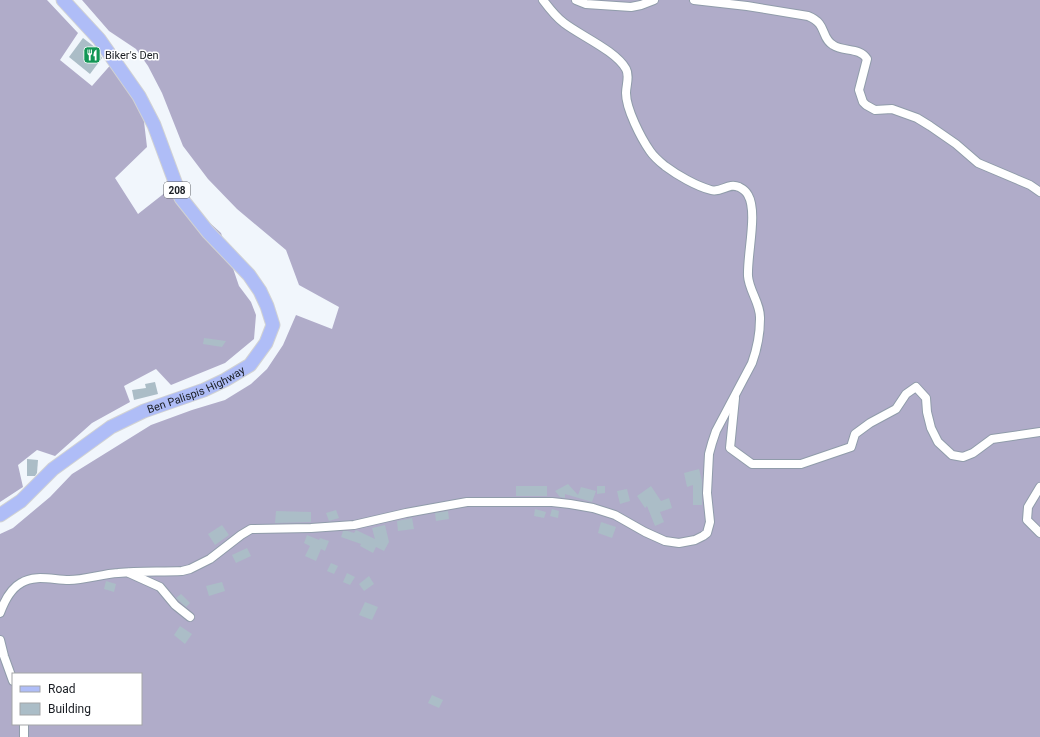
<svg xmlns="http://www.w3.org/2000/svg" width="1040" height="737" font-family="Roboto,sans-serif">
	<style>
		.forest { fill: #b0acc9; fill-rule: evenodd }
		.building { fill: #abbdc7 }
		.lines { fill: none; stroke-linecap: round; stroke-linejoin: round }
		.minor-casing { stroke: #909caa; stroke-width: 10 }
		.primary-casing { stroke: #d1d2d3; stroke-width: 15 }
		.minor { stroke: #fff; stroke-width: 8 }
		.primary { stroke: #afbdf7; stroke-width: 13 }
		.labels { text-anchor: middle; stroke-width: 3; stroke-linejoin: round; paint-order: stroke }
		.shield { fill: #fff; stroke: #5e6165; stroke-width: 1 }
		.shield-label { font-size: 10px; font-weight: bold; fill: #191d23 }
		.poi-label { font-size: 11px; fill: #191d23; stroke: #fff; text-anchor: start }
		.street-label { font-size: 11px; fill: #191d23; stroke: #fff }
	</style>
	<rect width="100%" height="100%" fill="#f1f6fc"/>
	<!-- forest -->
	<g class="forest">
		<polygon points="0,0 47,0 78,33 60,60 92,86 114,61 128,91 143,113 147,147 115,178 138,214 171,188 221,233 239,286 251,302 256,315 254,339 225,363 171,385 156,369 124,386 130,402 92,423 55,456 37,450 18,465 23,487 0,502"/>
		<path d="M82,0H1040V737H0V534L13,528L50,497L72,474L151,425L192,410L225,400L251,384L267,369L283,345L296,315L332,329L339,307L299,285L286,250L237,209L208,179L183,146L162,93L148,66L136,49L109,31ZM13,674H141V724H13Z"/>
	</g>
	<!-- building -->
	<g class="building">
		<polygon points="83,38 96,48 102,58 90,74 69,57"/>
		<polygon points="204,338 226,341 222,347 203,344"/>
		<polygon points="155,382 158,394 134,400 132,390 146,388 145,384"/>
		<polygon points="27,459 38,460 37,473 35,476 27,476"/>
		<polygon points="699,469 702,481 702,505 693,505 693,485 687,487 684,473"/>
		<polygon points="568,484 578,495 581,487 596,491 592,502 565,494 565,498 560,497 555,491"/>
		<rect x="516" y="486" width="31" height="10"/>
		<polygon points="597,486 605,486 605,493 597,494"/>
		<polygon points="651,486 661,501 669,498 672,508 660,512 664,522 655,526 647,506 645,508 637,496"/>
		<polygon points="627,489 630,501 620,504 617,491"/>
		<polygon points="535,509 546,512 544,518 534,516"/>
		<polygon points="552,509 559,511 558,518 550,516"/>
		<polygon points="336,510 339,518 329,521 326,513"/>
		<polygon points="276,511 311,512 311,522 275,523"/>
		<polygon points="448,511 449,519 436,521 435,513"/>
		<polygon points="412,518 414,529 398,531 397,521"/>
		<polygon points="601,522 616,527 612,538 598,533"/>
		<polygon points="222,525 229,535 215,545 208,534"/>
		<polygon points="385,525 389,542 384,551 376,547 373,553 360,546 361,544 341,537 343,531 348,531 354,533 356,530 375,539 372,528"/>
		<polygon points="307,535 319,540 320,538 329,541 325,551 321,549 316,561 305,556 310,546 304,543"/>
		<polygon points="247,548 251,556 236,563 232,555"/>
		<polygon points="331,563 338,566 334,574 327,571"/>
		<polygon points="347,573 355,577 350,585 343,582"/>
		<polygon points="369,576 374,584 364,591 359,584"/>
		<polygon points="106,581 116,584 114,592 104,589"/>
		<polygon points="222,582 225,591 209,596 206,586"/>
		<polygon points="181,594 190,603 186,607 176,598"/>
		<polygon points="365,602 378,607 372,620 359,615"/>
		<polygon points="180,626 192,634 185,644 174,635"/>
		<polygon points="432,695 443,700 439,708 428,703"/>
	</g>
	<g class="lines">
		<defs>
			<g id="minor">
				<polyline points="576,0 586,4 631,7 641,5 654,0"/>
				<path d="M694,0L747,6L808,16C828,24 820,37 833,45C843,52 860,47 867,59L859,90L863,102L866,105L875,110L892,109L917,118L930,126L956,144L978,163L1030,185L1040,192"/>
				<polyline points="735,398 730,448 752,464 801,464 851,447 855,434 870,423 896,409 906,394 916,387 926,398 927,412 931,428 938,442 952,455 963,457 973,453 992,439 1040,432"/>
				<polyline points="1040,487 1028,507 1027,520 1040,533"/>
				<polyline points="129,573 160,587 175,605 190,617"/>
				<path d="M0,613C4,602 10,589 21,583C35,574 53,580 69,580C85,580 102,574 118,573C139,571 161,572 182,571L190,569L210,559L241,535L251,529L311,528L354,525L406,513L467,502H552L570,504L593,508L615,515L645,532L665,541L679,543L695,540L703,536L707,533L710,522L707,493L709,454L712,443L716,431L752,363C757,349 760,334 760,319C761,304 749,291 748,276C747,254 758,212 748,195C746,191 743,189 739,187C728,182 722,193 711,190C696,186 677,175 665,166C660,162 654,157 650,151C641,138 626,109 626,93C626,85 630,76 626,69C616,51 581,36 564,23C556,17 549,8 543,0"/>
				<polyline points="0,640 4,656 13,681"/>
				<polyline points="24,724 24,737"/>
			</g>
			<g id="primary">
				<path id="s1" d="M0,515L21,501L53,469L111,427L144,411L204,390L225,380L250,365L266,343L273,325L267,306L260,291L249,275L208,232L181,198L154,125L139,96L99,39L63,0"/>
			</g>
		</defs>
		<!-- minor casing -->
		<use href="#minor" class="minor-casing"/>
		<!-- primary casing -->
		<use href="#primary" class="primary-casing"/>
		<!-- minor -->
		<use href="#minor" class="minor"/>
		<!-- primary -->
		<use href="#primary" class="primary"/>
	</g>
	<!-- icons -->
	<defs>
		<symbol id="restaurant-square" viewBox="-11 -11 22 22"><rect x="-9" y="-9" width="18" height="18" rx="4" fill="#129655" stroke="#fff"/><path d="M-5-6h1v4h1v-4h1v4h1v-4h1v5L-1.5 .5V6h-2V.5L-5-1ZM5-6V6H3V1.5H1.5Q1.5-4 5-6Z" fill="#fff"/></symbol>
	</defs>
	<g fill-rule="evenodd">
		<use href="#restaurant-square" x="82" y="45" width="20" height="20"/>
	</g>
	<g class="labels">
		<!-- shield labels -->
		<rect class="shield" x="164" y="182" width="26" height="16" rx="3"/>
		<g class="shield-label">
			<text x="177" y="194">208</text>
		</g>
		<!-- poi labels -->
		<g class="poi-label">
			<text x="105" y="59">Biker's Den</text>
		</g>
		<!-- street labels -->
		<g class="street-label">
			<text dy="4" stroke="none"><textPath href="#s1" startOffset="235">Ben Palispis Highway</textPath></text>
		</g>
	</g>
	<!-- legend -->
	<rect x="12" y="673" width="130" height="52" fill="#ffffff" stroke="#a3a5a7"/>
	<rect x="20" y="686" width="20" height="6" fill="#afbdf7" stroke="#a3a5a7"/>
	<text x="48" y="693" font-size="12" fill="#191d23">Road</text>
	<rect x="20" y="703" width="20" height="12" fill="#abbdc7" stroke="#a3a5a7"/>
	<text x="48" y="713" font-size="12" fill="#191d23">Building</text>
</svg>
